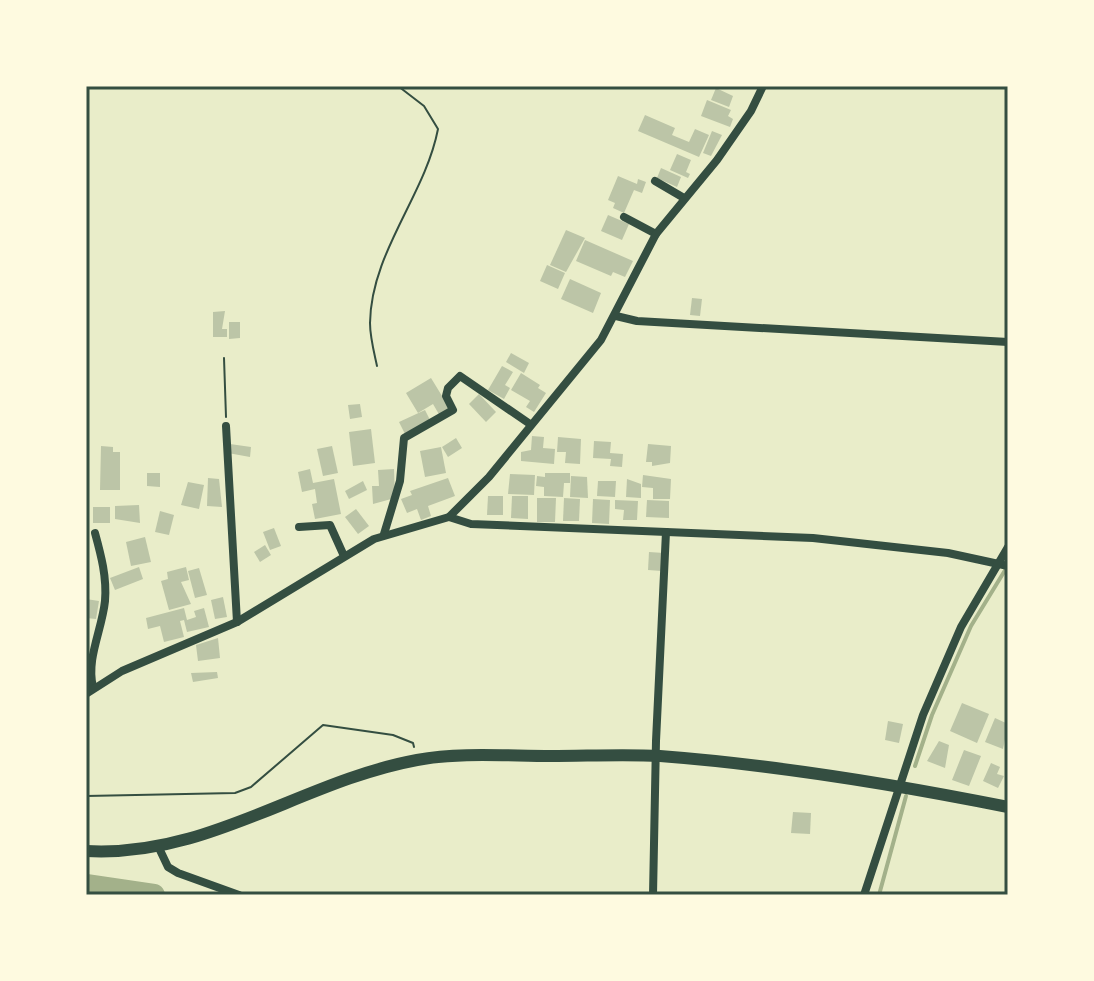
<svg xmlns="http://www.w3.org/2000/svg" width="1094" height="981" font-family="'Sofia Sans Condensed',sans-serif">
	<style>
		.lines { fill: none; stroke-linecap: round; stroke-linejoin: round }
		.stream { stroke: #a3b18a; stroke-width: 4 }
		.river { stroke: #a3b18a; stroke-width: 22 }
		.building { fill: #bcc5a7 }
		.path { stroke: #344e41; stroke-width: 2 }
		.minor { stroke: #344e41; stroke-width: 8 }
		.primary { stroke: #344e41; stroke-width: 12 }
		.neatline { fill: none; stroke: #344e41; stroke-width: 3 }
	</style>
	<rect width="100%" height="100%" fill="#e9edc9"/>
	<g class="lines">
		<!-- stream -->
		<g class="stream">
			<polyline points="915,766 932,715 971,626 1007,567"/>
			<polyline points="879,895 906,796"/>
		</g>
		<!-- river -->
		<polyline class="river" points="86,885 154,895"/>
	</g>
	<!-- building -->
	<g class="building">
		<polygon points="716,88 733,96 729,107 711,100"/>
		<polygon points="707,100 731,110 728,116 733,119 730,127 701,116"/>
		<polygon points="645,115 675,128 672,135 689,142 695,129 709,135 699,157 638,131"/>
		<polygon points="712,131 722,135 711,156 703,153"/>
		<polygon points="677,154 691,160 686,172 690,174 688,178 670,170"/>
		<polygon points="661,168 681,177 677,187 657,178"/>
		<polygon points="618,176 637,184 638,179 646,182 642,193 634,190 624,213 613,208 615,203 608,200"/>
		<polygon points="608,215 629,224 622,240 601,231"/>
		<polygon points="566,230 585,238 566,272 550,265"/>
		<polygon points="585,240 633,261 625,277 613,272 611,276 576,261"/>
		<polygon points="547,265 565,273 558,289 540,281"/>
		<polygon points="570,279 601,293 593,313 561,299"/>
		<polygon points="692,298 702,299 700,316 690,315"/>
		<polygon points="225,311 222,329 227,329 227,337 213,337 213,312"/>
		<polygon points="229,322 240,322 240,338 229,339"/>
		<polygon points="511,353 529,363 524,373 506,362"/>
		<polygon points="502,366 513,372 505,385 510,388 504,399 488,390"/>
		<polygon points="521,373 540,385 538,388 546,393 534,412 526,407 530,401 511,390"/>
		<polygon points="431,378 450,409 440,416 433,404 418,413 406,393"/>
		<polygon points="479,394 496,412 486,422 469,404"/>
		<polygon points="360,404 362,417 350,419 348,405"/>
		<polygon points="425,410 431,422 405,434 399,422"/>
		<polygon points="371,429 375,463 353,466 349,432"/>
		<polygon points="532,436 544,437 543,448 555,449 554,464 521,461 521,452 531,450"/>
		<polygon points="558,437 581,439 580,464 565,463 566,452 557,452"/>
		<polygon points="456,438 462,448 448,457 442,447"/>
		<polygon points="594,441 611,442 610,453 623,454 622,467 610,466 611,459 593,458"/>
		<polygon points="230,444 251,447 250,457 228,453"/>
		<polygon points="648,444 671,446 670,463 652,466 652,462 646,462"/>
		<polygon points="101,446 113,447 113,452 120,452 120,490 100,490"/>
		<polygon points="332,446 338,473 323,476 317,449"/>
		<polygon points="441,447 446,473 425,477 420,451"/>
		<polygon points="310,469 313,483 334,479 341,514 315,519 312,504 317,503 315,489 302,492 298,472"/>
		<polygon points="394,469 395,498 373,504 372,486 379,486 378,470"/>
		<polygon points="147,473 160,473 160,487 147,486"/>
		<polygon points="545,473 570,473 570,483 564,483 563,497 544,496 544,487 536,486 537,476 545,477"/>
		<polygon points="510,474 535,475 534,495 508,494"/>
		<polygon points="643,475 671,479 670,499 653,499 653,488 642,487"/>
		<polygon points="571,476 587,477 588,498 570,497"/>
		<polygon points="208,478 219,479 222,507 207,506"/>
		<polygon points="448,478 455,496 428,506 431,516 421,520 417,509 407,513 401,499 412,495 410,491"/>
		<polygon points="627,479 641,484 641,498 626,497"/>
		<polygon points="363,481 367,490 349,499 345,491"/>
		<polygon points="598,481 616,481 615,497 597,496"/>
		<polygon points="188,482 204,485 199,509 181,505"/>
		<polygon points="488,496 503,496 503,515 487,515"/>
		<polygon points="512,496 528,496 528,519 511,518"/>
		<polygon points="537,498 556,498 555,522 537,522"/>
		<polygon points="564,498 580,499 579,521 563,521"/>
		<polygon points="593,499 610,500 609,524 592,523"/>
		<polygon points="615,500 638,501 637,520 623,520 624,510 615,509"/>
		<polygon points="647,500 669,501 669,518 646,517"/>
		<polygon points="139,505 140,523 115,519 115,506"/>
		<rect x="93" y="507" width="17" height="16"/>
		<polygon points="356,509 369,526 358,534 345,517"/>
		<polygon points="160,511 174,515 169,535 155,532"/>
		<polygon points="274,528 281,546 270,550 263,532"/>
		<polygon points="145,537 151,562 131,566 126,542"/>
		<polygon points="265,545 271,555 260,562 254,552"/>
		<polygon points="649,552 664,553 662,571 648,570"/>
		<polygon points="139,567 143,579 115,590 110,578"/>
		<polygon points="186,567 189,580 181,582 191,604 169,610 161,581 168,579 167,572"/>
		<polygon points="199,568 207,595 195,598 188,571"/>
		<polygon points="223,597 227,617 215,619 211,600"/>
		<polygon points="86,599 99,601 96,619 86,618"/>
		<polygon points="184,608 187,620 196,617 194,611 204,608 209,627 187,632 184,620 180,621 184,637 164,642 160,626 148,629 146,618"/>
		<polygon points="218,638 220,658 198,661 196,645"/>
		<polygon points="217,672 218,678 193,682 191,673"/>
		<polygon points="962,703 989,714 977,743 950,731"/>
		<polygon points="995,718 1008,724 1003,749 985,742"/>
		<polygon points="888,721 903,724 899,743 885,740"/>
		<polygon points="939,741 949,745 945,768 927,761"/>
		<polygon points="964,750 981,756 969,786 952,780"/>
		<polygon points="991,763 1000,767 997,774 1004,776 998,788 983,781"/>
		<polygon points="793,812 811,813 810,834 791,833"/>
	</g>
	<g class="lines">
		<!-- path -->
		<g class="path">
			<polyline points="224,358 226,417"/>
			<path d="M377,366C374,352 370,337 370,323C371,252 425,196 438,129L424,106L398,86"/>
			<polyline points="86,796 235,793 251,787 323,725 393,735 413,743 414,747"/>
		</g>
		<!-- minor -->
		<g class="minor">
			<polyline points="655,181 684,198"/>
			<polyline points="624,217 656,234"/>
			<polyline points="616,316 637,321 1008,342"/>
			<polyline points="226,426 237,622"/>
			<polyline points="449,517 471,524 813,538 948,553 1008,566"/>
			<polyline points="299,527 330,525 344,556"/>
			<polyline points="384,534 400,481 404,438 453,410 446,396 448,388 460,376 530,424"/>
			<path d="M93,687C86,659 102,630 105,601C107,577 101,555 95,533"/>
			<polyline points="86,694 122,671 237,622 374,539 449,517 489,477 601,340 656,234 717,160 751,111 763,86"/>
			<polyline points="159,848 168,867 178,873 239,895"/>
			<polyline points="653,895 656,741 666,532"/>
			<polyline points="864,895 923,715 961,627 1008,547"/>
		</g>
		<!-- primary -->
		<path class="primary" d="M86,851C208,858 302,781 417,760C460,752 507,756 551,756C587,756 624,754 660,756C777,765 893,784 1008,807"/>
	</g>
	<!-- border -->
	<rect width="1094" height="981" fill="none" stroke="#fefae0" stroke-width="176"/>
	<rect x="88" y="88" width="918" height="805" class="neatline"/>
</svg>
